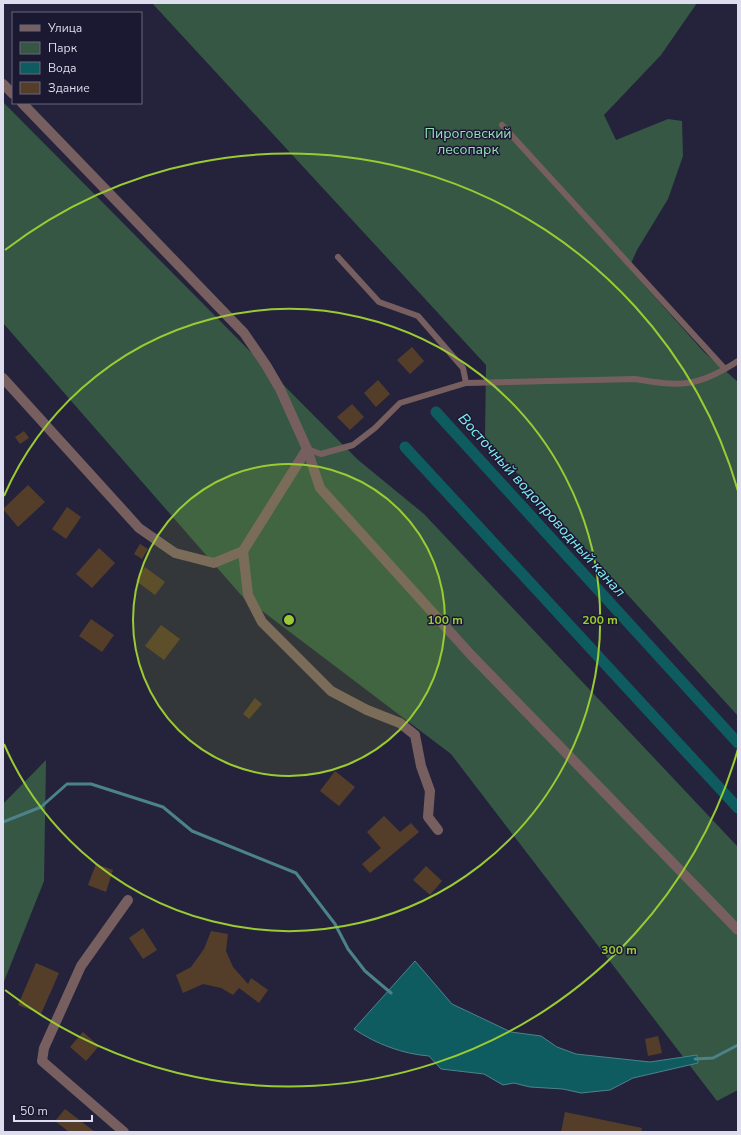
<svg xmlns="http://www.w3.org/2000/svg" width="741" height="1135" font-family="'Nunito Sans',sans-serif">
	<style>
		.green { fill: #355744 }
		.water { fill: #0e5c60; stroke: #4c838a }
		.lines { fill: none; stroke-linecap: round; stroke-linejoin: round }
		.stream { stroke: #4c838a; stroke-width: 3 }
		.canal { stroke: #0e5c60; stroke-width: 11 }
		.building { fill: #543e2a }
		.service { stroke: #775f60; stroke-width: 6 }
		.minor { stroke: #775f60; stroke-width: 10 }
		.ring { fill: none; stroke: #9bcb33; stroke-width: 2 }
		.labels { text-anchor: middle; stroke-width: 3; stroke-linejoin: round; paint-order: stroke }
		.park-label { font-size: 14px; fill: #92e1b6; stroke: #1b1931 }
		.water-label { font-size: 15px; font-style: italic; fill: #82edf4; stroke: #1b1931 }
		.centre { fill: #9bcb33; stroke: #1b1931; stroke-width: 2 }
		.ring-label { font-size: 12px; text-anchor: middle; font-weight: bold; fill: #9bcb33; stroke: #1b1931; stroke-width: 3; stroke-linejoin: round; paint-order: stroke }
	</style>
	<rect width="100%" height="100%" fill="#25233b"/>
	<!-- green -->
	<g class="green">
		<polygon points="152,3 697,3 661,55 604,115 616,140 668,119 682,121 683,156 668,199 637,250 629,268 704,352 738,382 738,716 485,438 486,365"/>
		<polygon points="3,102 357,459 424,514 738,847 738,1090 717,1101 451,754 241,595 3,323"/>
		<polygon points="46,760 44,881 3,984 3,804"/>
	</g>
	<!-- water -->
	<path class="water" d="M415,961L452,1004L511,1032L541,1036L557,1047L576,1054L650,1062L697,1055L698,1063L633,1078L610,1090L581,1093L563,1089L530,1087L514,1083L503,1085L484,1074L441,1069L429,1056C403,1054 376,1044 354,1029Z"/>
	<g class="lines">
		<!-- stream -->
		<g class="stream">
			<polyline points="3,822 41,807 67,784 91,784 163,807 192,831 296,873 335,924 348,949 365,971 391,993"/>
			<polyline points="695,1059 713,1058 738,1045"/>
		</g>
		<!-- canal -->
		<g class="canal">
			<polyline points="436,412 738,743"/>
			<polyline points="405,447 738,808"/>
		</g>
	</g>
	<!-- building -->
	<g class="building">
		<polygon points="412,347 424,361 410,374 397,360"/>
		<polygon points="378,380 390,394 376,407 364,393"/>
		<polygon points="352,404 364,417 350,430 337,417"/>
		<polygon points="24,431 29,438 20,444 15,437"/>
		<polygon points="28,485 45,502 18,527 3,509"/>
		<polygon points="67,507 81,517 66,539 52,529"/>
		<polygon points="140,544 148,549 142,559 134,554"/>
		<polygon points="99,548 115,563 92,588 76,574"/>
		<polygon points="145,567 165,582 155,595 136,581"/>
		<polygon points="91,619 114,635 102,652 79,636"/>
		<polygon points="161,625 180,639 164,660 145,646"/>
		<polygon points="255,698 262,704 249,719 243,714"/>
		<polygon points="335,771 355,787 339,806 320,791"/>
		<polygon points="384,816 400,832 411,823 419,832 370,873 362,864 381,848 367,832"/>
		<polygon points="96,864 113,870 106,892 88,885"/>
		<polygon points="426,866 442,881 430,895 413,880"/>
		<polygon points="143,928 157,950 143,959 129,938"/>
		<polygon points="211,931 228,934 226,951 233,967 248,984 251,978 268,990 259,1003 239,988 233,995 221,988 203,984 183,993 176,975 191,967 204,949"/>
		<polygon points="36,963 59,973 41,1014 18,1005"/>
		<polygon points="83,1032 99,1046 86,1061 70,1047"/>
		<polygon points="658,1036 662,1053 648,1056 645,1039"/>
		<polygon points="65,1109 95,1132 69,1132 55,1121"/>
		<polygon points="565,1112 642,1128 641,1132 561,1132"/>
	</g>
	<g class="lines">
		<!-- service -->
		<g class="service">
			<polyline points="502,125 725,369"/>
			<polyline points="338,257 379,302 418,316 463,368 466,383"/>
			<path d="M307,449L321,454L353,445L375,428L400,403L466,383L635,379C682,387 698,387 738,361"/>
		</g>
		<!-- minor -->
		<g class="minor">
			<polyline points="3,84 13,94"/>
			<polyline points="22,103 244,333 266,365 280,389 307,449 320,488 471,655 738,930"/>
			<polyline points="3,378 139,528 175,553 214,563 243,551 307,449"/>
			<polyline points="243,551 248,595 262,622 331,691 367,710 400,723 415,735 421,766 430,791 428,817 438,830"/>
			<polyline points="124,1132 42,1061 44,1048 81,966 128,900"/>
		</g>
	</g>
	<!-- distance rings -->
	<circle cx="289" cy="620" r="156" fill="#9bcb33" fill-opacity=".12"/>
	<g class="ring">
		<circle cx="289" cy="620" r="156"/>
		<path d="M4 496A311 311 0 1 1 4 744"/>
		<path d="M738 749A467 467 0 0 1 5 990M5 250A467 467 0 0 1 738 491"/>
	</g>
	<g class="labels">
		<!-- park labels -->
		<g class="park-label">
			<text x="468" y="138">Пироговский<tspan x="468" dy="16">лесопарк</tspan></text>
		</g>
		<!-- water labels -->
		<g class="water-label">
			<text transform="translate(542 505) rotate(48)" y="5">Восточный водопроводный канал</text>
		</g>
	</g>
	<circle cx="289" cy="620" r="6" class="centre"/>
	<g class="ring-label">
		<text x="445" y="624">100 m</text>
		<text x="600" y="624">200 m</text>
		<text x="619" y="954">300 m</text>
	</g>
	<!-- border -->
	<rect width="741" height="1135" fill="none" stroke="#dddded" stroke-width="8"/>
	<!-- legend -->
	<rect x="12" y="12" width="130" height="92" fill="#1b1931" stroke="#69677c"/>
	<rect x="20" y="25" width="20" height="6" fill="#775f60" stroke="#69677c"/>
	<text x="48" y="32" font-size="12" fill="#dddded">Улица</text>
	<rect x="20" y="42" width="20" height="12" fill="#355744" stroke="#69677c"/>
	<text x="48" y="52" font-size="12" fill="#dddded">Парк</text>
	<rect x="20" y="62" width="20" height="12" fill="#0e5c60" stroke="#69677c"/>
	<text x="48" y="72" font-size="12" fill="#dddded">Вода</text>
	<rect x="20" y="82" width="20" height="12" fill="#543e2a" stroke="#69677c"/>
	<text x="48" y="92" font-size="12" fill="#dddded">Здание</text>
	<!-- scale -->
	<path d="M14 1115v6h78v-6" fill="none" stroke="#dddded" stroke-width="2"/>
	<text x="20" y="1115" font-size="12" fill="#dddded" stroke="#1b1931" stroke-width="3" paint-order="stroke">50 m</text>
</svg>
